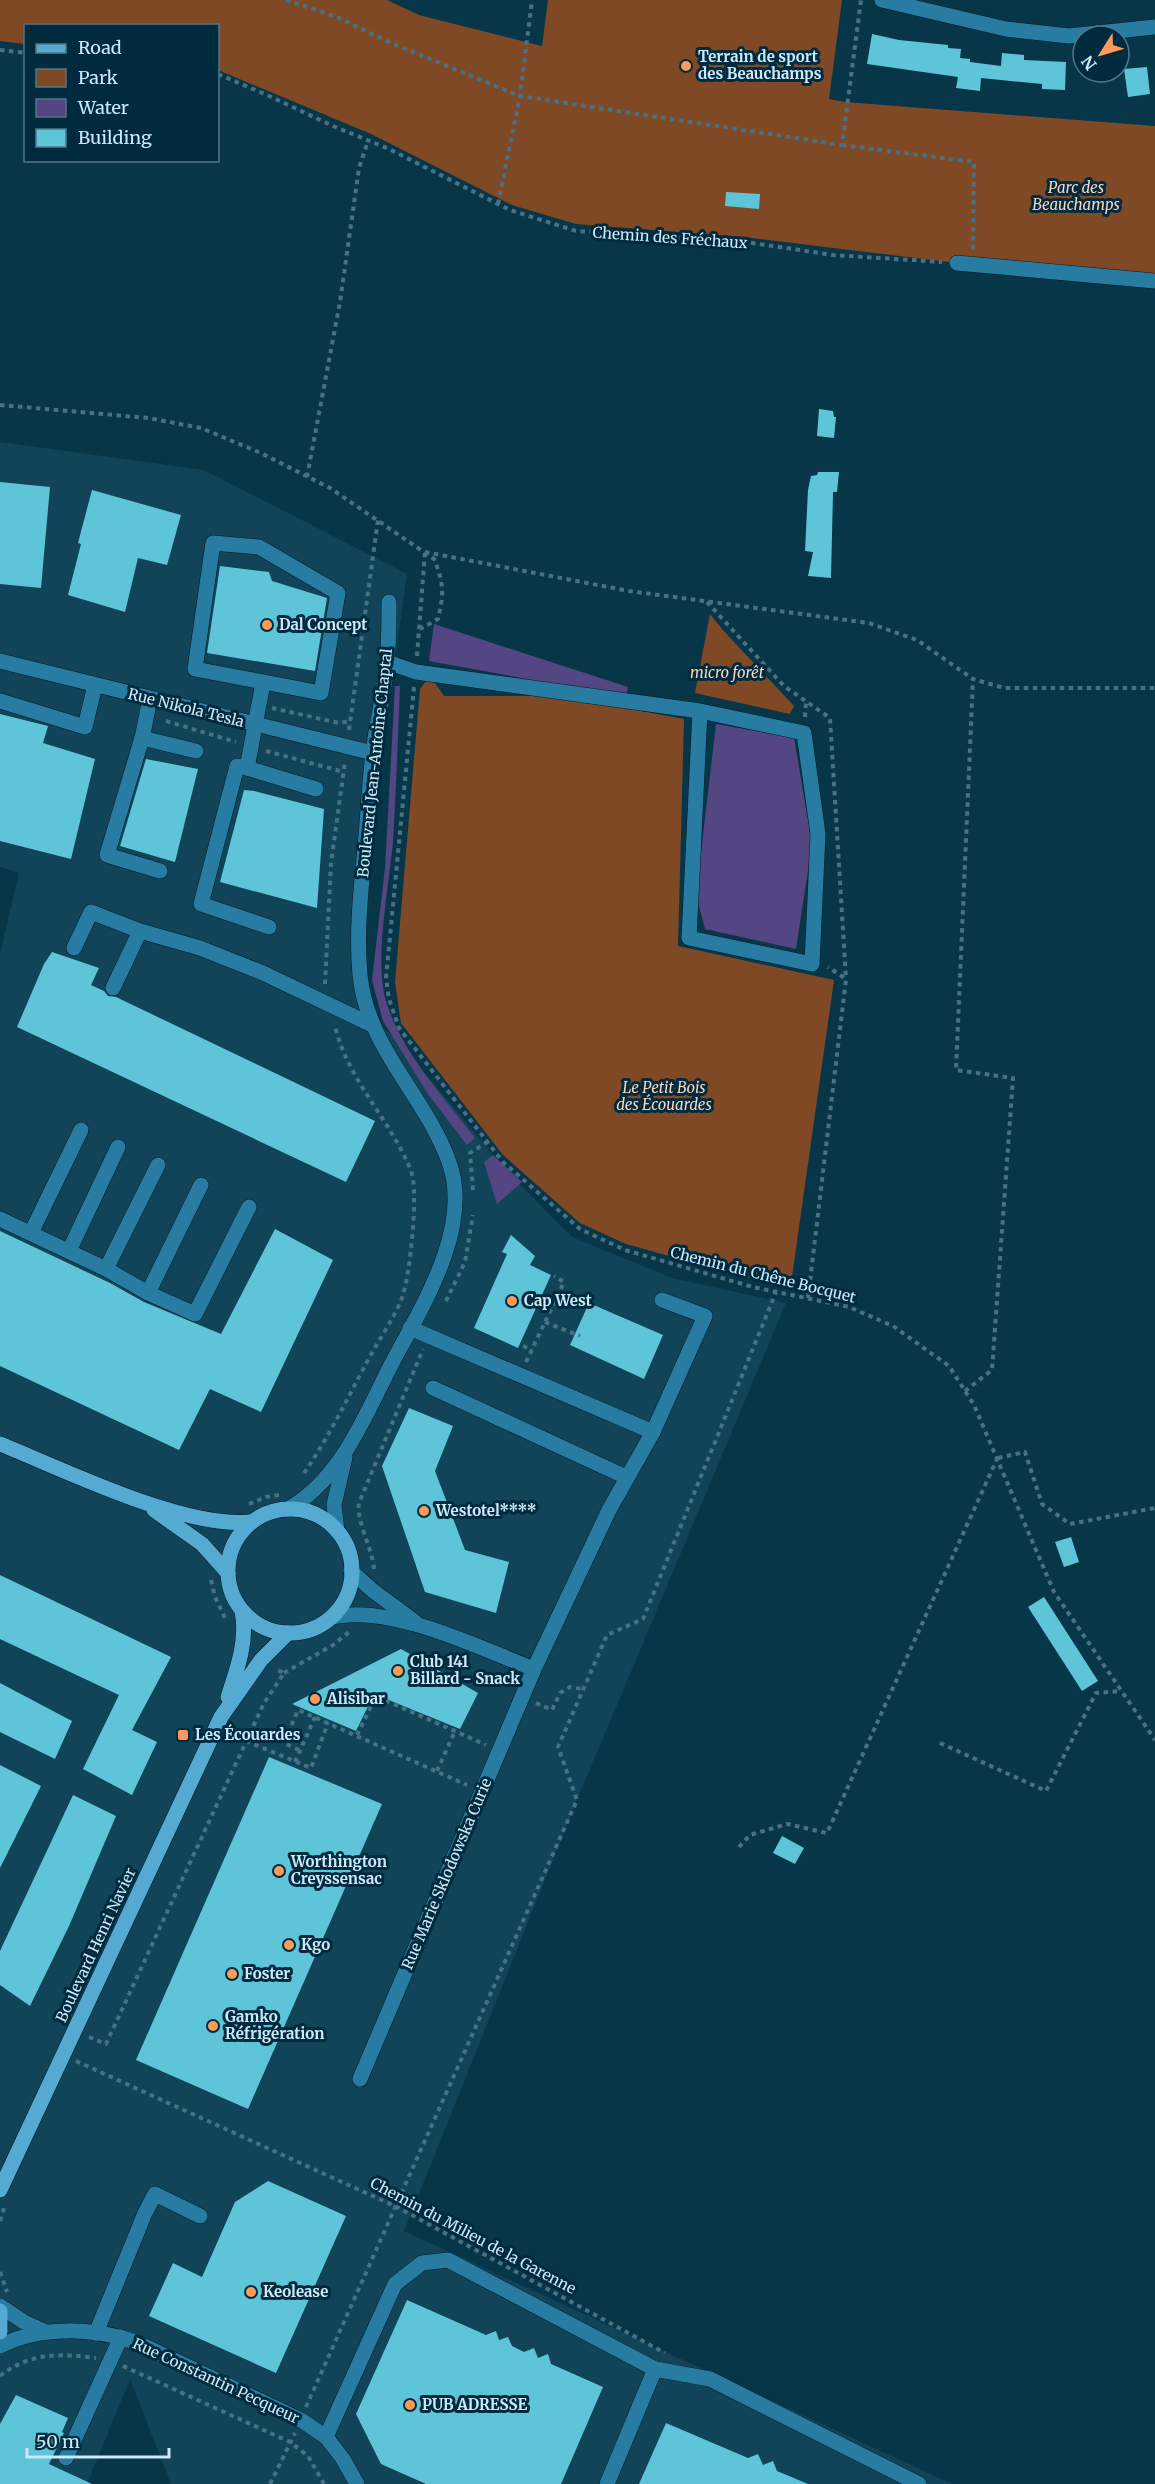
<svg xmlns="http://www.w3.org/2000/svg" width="1155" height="2484" font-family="Merriweather,serif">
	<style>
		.built { fill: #114459 }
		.green { fill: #804925 }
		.water { fill: #534683 }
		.building { fill: #5ec5d8 }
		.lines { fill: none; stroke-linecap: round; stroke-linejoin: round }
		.minor-casing { stroke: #031c27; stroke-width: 16 }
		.major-casing { stroke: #031c27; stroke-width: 16 }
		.path { stroke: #487183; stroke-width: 4; stroke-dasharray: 4.5 4.5; stroke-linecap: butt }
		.minor { stroke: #297ca1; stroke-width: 15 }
		.major { stroke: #55aad2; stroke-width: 15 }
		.poi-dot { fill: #ff9a5b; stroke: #002b3e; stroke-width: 2 }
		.labels { text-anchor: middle; stroke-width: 6; stroke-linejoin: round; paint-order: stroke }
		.poi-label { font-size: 15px; font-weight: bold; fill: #cceafb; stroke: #002b3e; text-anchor: start }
		.park-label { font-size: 15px; font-style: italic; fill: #fbd5bf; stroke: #002b3e }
		.street-label { font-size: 15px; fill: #cceafb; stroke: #002b3e }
	</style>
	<rect width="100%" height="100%" fill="#083649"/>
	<!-- built -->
	<polygon class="built" points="0,442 204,470 407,574 352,963 360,977 360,1011 395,1037 503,1167 572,1237 672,1278 786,1303 577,1800 404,2231 952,2484 171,2484 130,2379 87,2484 0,2484 0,954 19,873 0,867"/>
	<!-- green -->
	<g class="green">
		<polygon points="0,0 387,0 419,15 542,46 548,0 842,0 829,99 845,102 1155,126 1155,281 957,263 743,237 576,224 512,205 371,134 218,70 218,26 26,26 25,44 0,41"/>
		<polygon points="710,614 722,629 794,706 790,714 695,693"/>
		<polygon points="430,676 444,696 536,696 604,704 684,719 678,946 834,980 791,1284 748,1278 626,1244 580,1223 503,1155 401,1023 395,982 420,689"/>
	</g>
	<!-- water -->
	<g class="water">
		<polygon points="434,624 628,687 626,697 429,661"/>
		<path d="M395,686H400C398,738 396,790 393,842C389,885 374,961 386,1001C402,1053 443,1096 475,1138L467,1145L428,1094L383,1021L372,980L385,868Z"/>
		<polygon points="716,724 794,738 812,844 796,949 705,929 696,895"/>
		<polygon points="493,1155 522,1182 497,1204 484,1162"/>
	</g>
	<!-- building -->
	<g class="building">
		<polygon points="872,34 899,40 948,45 948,48 961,49 960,58 970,59 970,62 1001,66 1002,53 1024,55 1024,60 1066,62 1065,90 1042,89 1042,84 981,78 980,91 956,88 958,77 867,64"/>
		<polygon points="1147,67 1150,94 1128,97 1124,69"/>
		<polygon points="726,192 760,194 759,209 725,206"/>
		<polygon points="819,409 833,411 834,417 836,417 834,438 817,436"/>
		<polygon points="818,472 839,472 837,492 833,492 831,578 808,576 813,552 805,551 808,490 811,476 817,475"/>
		<polygon points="0,482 50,487 41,588 0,584"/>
		<polygon points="92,490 181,515 167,565 138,558 125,612 68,595 81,544 78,543"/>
		<polygon points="220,566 269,572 272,581 327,598 315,671 207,653"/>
		<polygon points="0,714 48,726 43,743 95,759 71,859 0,841"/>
		<polygon points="146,759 198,769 175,862 120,846"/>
		<polygon points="244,790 254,791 324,809 317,908 220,882"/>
		<polygon points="52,952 99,968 91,985 104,991 108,996 116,997 375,1121 346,1182 17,1027 44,964"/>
		<polygon points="275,1229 333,1260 261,1412 210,1389 179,1450 0,1366 0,1231 110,1283 144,1302 221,1334"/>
		<polygon points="511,1235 535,1256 530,1265 551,1275 518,1348 474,1328 507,1254 502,1252"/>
		<polygon points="589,1303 663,1335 644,1379 570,1345"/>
		<polygon points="409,1408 453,1426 435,1471 465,1550 509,1562 496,1613 425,1592 382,1466"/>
		<polygon points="1071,1537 1079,1562 1064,1567 1055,1542"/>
		<polygon points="0,1575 171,1657 132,1730 157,1742 132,1795 83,1769 119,1695 0,1639"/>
		<polygon points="1044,1597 1098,1681 1082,1691 1028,1607"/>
		<polygon points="401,1649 478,1693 460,1729 374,1694 356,1731 292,1704"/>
		<polygon points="0,1683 72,1721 55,1759 0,1732"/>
		<polygon points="269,1757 382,1804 248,2109 136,2060"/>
		<polygon points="0,1765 41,1786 0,1868"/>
		<polygon points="73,1795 116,1816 69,1926 30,2006 0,1985 0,1951"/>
		<polygon points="782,1836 804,1848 795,1864 773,1853"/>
		<polygon points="268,2181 346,2216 276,2373 149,2316 173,2263 202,2277 235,2202"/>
		<polygon points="407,2300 486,2335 496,2331 499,2340 508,2337 512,2346 524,2352 534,2348 538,2358 548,2354 551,2364 603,2387 561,2484 426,2484 381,2464 356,2414"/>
		<polygon points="16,2395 68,2418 62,2432 64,2433 49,2464 92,2484 0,2484 0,2424"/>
		<polygon points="666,2423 748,2458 758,2454 763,2465 773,2461 777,2471 808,2484 639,2484"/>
	</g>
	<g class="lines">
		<defs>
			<g id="minor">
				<polyline points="882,0 1006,29 1069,36 1155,27"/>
				<polyline points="957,263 1155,281"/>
				<polygon points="213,543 259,547 338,593 321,693 195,669"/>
				<polyline points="0,661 373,753"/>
				<polyline points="387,662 416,672 700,711 804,733 818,834 812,964 689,938 700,711"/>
				<polyline points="263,683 247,768 237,766 201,904 269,927"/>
				<polyline points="150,699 142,738 196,751"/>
				<polyline points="0,701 85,727 95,685"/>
				<polyline points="142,738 107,855 160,871"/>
				<polyline points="247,768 316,789"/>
				<polyline points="74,948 91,912 140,931 200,948 263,973 372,1025"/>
				<polyline points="113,988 140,931"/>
				<polyline points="0,1219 106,1269 148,1293 195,1314 249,1207"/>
				<polyline points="31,1233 81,1130"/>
				<polyline points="69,1251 118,1147"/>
				<polyline points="106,1269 158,1165"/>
				<polyline points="148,1293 201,1185"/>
				<polyline points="410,1328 653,1432 705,1316 662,1300"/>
				<polyline points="433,1388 626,1477"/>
				<path d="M288,1509C340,1480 364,1418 390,1367C419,1311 472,1231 450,1165C427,1097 367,1049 360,975C356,932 361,890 365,847C368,816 369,785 373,754C376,723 385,692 387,661C389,642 389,622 389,602"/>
				<polyline points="337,1531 334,1505 345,1457"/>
				<polyline points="351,1571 372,1590 415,1622"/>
				<path d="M332,1617C392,1604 477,1647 534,1669"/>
				<polyline points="360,2079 534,1669 609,1510 653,1432"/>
				<polyline points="0,2306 24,2322 46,2332"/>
				<polyline points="96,2333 145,2213 155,2194 200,2216"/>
				<path d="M0,2346C41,2325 93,2328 136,2342L301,2420L326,2437L343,2459L357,2484"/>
				<polyline points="655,2369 710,2379 919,2484"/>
				<polyline points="326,2437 395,2284 422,2263 448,2260 655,2369 607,2484"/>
				<polyline points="66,2458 121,2337"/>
			</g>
			<g id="major">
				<path d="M0,1444C65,1470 183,1529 251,1522"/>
				<circle cx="290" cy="1571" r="62"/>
				<polyline points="154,1510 202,1544 228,1573"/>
				<path d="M228,1697C237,1670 248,1640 242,1611"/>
				<polyline points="0,2190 221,1717 261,1660 288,1633"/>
				<polyline points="0,2311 0,2332"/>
			</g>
		</defs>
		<!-- minor casing -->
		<use href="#minor" class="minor-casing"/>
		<!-- major casing -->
		<use href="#major" class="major-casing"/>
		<!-- path -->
		<g class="path">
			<polyline points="286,0 337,17 389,42 520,96 842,145 861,0"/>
			<polyline points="0,50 26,53"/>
			<polyline points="218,74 267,95 333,126 389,149 510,210 576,231 739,241 833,255 942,262"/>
			<polyline points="842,145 974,162 973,250"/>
			<polyline points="498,204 520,96 532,0"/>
			<path d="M0,405L148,418L201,428L261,453L330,488L434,559C444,583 444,594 438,619L420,629"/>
			<polyline points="307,477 340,302 359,168 368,141"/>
			<polyline points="425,552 629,591 869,623 917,640 973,679 1004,688 1155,688"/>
			<polyline points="707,602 784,686 830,718 846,979"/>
			<polyline points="417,656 425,552"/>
			<polyline points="414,687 386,978 389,999 399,1028 503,1162 580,1229 625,1250 753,1287 849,1307 893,1326 949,1366 974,1405 1054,1592 1155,1740"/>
			<polyline points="272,708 339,723 351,721"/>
			<polyline points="805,717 806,703"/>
			<polyline points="166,721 236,742"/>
			<polyline points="349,730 378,520"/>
			<polyline points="266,751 344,772"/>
			<polyline points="325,984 331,863 345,762"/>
			<polyline points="473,1190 470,1153 487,1142"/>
			<polyline points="808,1298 846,979 828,967"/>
			<polyline points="446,1301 465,1262 473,1215"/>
			<polyline points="545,1322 580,1336"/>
			<polyline points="523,1346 532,1350"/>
			<polyline points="526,1362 564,1282 554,1276"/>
			<polyline points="965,1391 992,1370 1013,1078 956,1070 973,679"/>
			<polyline points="998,1458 1025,1452 1042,1504 1070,1524 1155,1508"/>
			<path d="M304,1473C329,1437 348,1397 369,1358C380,1338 394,1318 402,1298C410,1276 419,1191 411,1171C391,1120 348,1081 335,1026"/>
			<polyline points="249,1504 266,1497 279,1495"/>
			<path d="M374,1569C372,1547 356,1521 359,1503L423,1349"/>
			<polyline points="211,1580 215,1597 225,1618"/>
			<polyline points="284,1673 333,1645 349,1632"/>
			<polyline points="536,1703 552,1710 560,1693 570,1687 583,1689"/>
			<polyline points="357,1735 376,1696 486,1745"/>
			<polyline points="246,1741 311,1768 328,1723"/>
			<polyline points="940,1743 1046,1791 1096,1693 1121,1691"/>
			<polyline points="299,1750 284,1743 298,1710 467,1785"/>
			<polyline points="295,1762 315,1717"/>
			<polyline points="437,1771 455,1731"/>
			<polyline points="739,1847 750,1835 787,1824 827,1833 997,1459"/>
			<polyline points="89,2037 106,2044 264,1703 284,1673 275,1669"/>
			<polyline points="76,2061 397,2207 665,2353"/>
			<polyline points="0,2221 5,2205"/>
			<polyline points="0,2272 7,2292"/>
			<polyline points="123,2366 290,2442 308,2456 324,2484"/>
			<path d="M0,2376C29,2353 60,2353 96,2358"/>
			<polyline points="306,2407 577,1800 558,1747 607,1635 643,1619 776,1292"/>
			<polyline points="270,2484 295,2433"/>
		</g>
		<!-- minor -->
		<use href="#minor" class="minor"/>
		<!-- major -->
		<use href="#major" class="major"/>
	</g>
	<!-- markers -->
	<g class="poi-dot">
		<circle cx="686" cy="66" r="6"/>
		<circle cx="267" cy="625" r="6"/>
		<circle cx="512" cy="1301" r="6"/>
		<circle cx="424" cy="1511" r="6"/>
		<circle cx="398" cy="1671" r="6"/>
		<circle cx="315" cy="1699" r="6"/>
		<rect x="177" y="1729" width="12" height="12" rx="3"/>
		<circle cx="279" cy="1871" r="6"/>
		<circle cx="289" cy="1945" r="6"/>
		<circle cx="232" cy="1974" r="6"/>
		<circle cx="213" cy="2026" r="6"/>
		<circle cx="251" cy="2292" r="6"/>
		<circle cx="410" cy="2405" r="6"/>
	</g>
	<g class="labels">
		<!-- poi labels -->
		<g class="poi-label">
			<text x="698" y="62">Terrain de sport<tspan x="698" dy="17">des Beauchamps</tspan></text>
			<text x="279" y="630">Dal Concept</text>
			<text x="524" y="1306">Cap West</text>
			<text x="436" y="1516">Westotel****</text>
			<text x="410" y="1667">Club 141<tspan x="410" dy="17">Billard - Snack</tspan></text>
			<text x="327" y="1704">Alisibar</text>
			<text x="195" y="1740">Les Écouardes</text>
			<text x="291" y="1867">Worthington<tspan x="291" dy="17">Creyssensac</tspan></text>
			<text x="301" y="1950">Kgo</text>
			<text x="244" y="1979">Foster</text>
			<text x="225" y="2022">Gamko<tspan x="225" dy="17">Réfrigération</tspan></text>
			<text x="263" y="2297">Keolease</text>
			<text x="422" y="2410">PUB ADRESSE</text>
		</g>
		<!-- park labels -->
		<g class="park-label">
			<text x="1076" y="193">Parc des<tspan x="1076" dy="17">Beauchamps</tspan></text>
			<text x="727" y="678">micro forêt</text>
			<text x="664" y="1093">Le Petit Bois<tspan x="664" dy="17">des Écouardes</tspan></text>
		</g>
		<!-- street labels -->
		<g class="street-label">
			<text transform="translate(670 238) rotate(4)" y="5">Chemin des Fréchaux</text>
			<text transform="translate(186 708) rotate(14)" y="5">Rue Nikola Tesla</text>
			<text transform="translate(375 763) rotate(-84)" y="5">Boulevard Jean-Antoine Chaptal</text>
			<text transform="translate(763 1275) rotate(14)" y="5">Chemin du Chêne Bocquet</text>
			<text transform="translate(447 1874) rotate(-67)" y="5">Rue Marie Sklodowska Curie</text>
			<text transform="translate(96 1945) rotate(-65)" y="5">Boulevard Henri Navier</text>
			<text transform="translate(473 2236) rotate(28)" y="5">Chemin du Milieu de la Garenne</text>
			<text transform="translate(216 2381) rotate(25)" y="5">Rue Constantin Pecqueur</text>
		</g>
	</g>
	<!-- legend -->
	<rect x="24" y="24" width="195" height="138" fill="#002b3e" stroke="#52778a" stroke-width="1.5"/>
	<rect x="36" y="44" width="30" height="9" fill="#55aad2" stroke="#52778a" stroke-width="1.5"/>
	<text x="78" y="54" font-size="18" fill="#cceafb">Road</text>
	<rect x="36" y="69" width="30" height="18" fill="#804925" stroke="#52778a" stroke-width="1.5"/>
	<text x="78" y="84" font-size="18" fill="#cceafb">Park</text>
	<rect x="36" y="99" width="30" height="18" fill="#534683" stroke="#52778a" stroke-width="1.5"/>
	<text x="78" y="114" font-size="18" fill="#cceafb">Water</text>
	<rect x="36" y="129" width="30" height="18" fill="#5ec5d8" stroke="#52778a" stroke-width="1.5"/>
	<text x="78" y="144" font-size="18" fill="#cceafb">Building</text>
	<!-- north arrow -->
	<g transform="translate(1101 54) rotate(233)"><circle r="28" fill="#002b3e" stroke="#52778a" stroke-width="1.5"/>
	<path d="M0-4.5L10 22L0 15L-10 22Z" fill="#ff9a5b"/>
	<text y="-9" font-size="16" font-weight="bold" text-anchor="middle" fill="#cceafb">N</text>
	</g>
	<!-- scale -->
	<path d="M27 2448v9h142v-9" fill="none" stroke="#cceafb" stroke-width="3"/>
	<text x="36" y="2448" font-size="18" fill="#cceafb" stroke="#002b3e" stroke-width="4.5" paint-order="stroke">50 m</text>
</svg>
